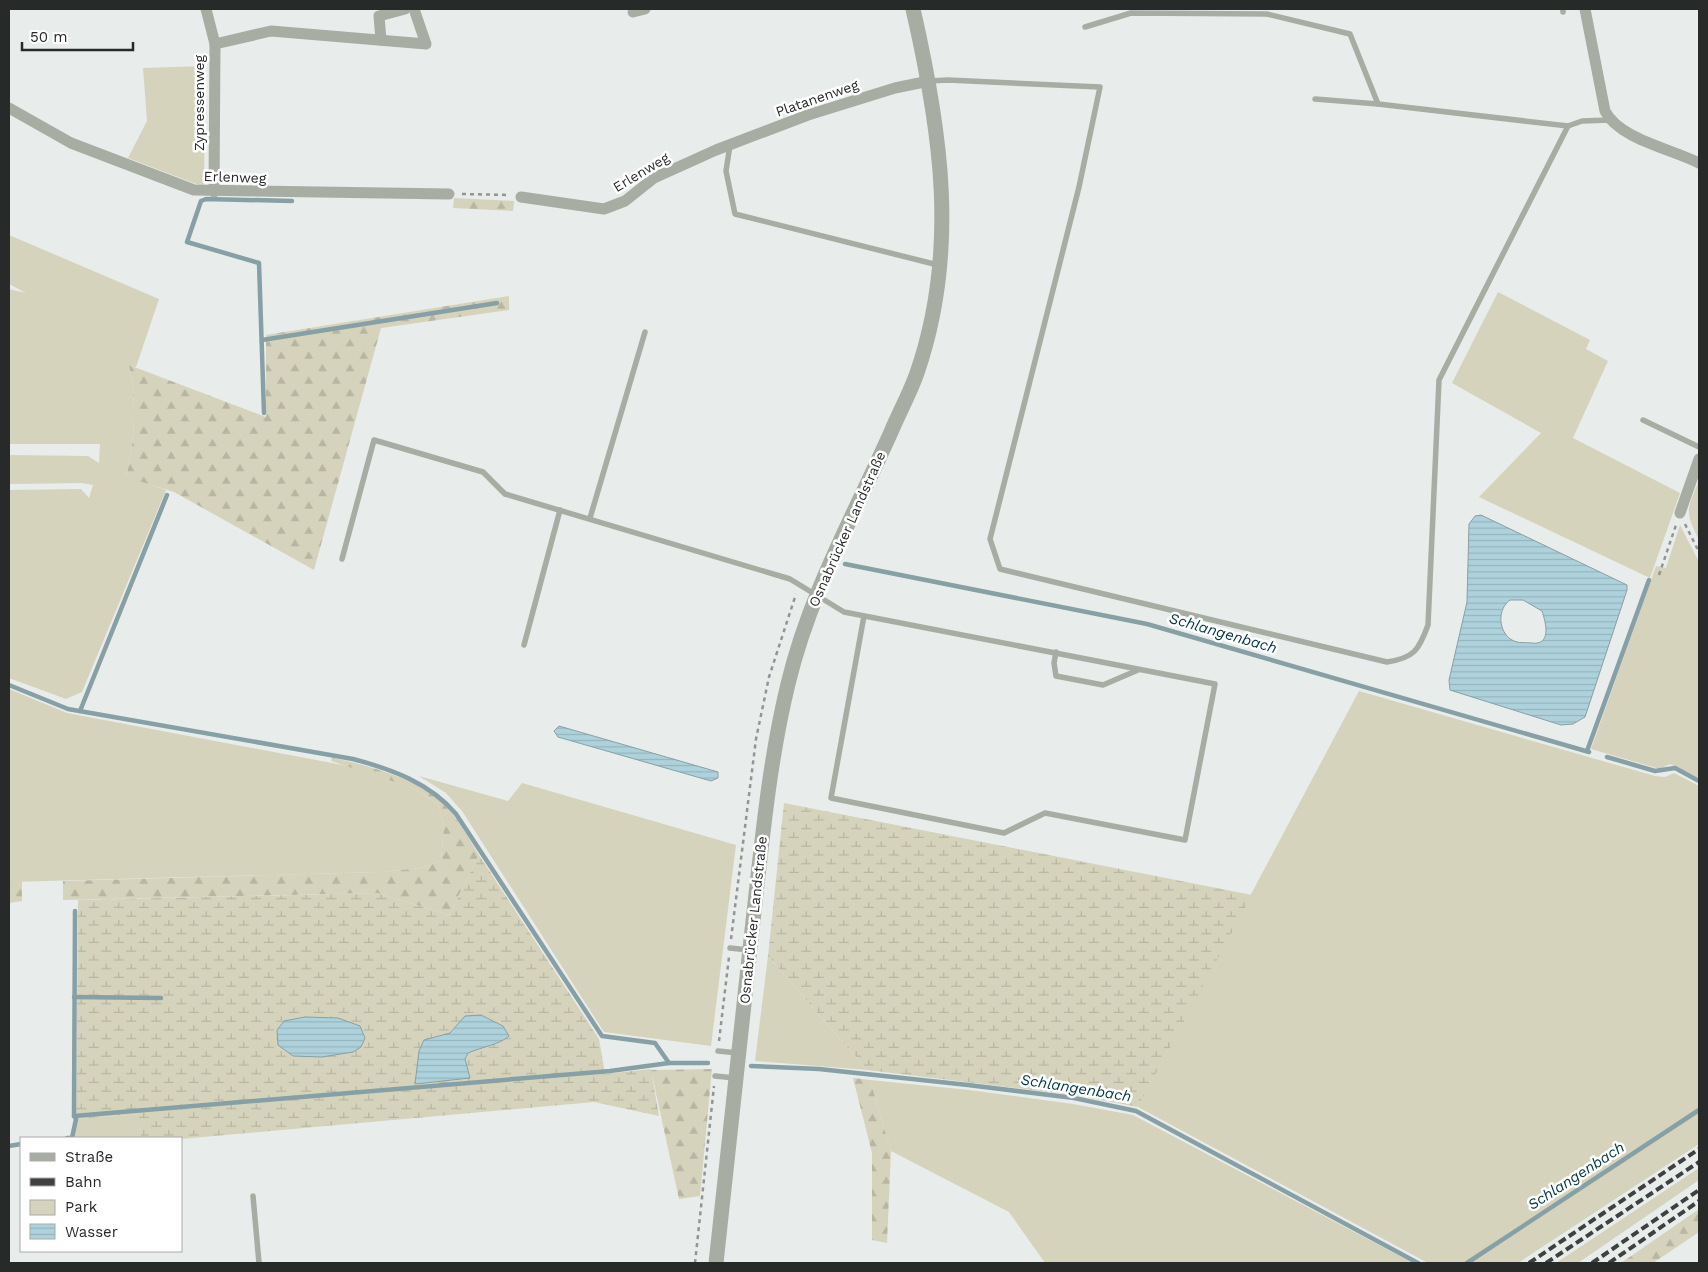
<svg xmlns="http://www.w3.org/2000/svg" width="1708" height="1272" font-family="'Work Sans',sans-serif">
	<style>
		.green { fill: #d6d3bc }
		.forest { fill: url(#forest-firs) }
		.wetland { fill: url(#wetland-marsh) }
		.water { fill: url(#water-rules); stroke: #86a0a6; fill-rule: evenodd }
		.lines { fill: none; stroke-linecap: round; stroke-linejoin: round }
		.stream { stroke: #86a0a6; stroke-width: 4.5 }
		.path { stroke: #929594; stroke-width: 2.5; stroke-dasharray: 4 4; stroke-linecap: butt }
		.service { stroke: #a7ada2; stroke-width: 5.5 }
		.minor { stroke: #a7ada2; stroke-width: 11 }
		.tertiary { stroke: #a7ada2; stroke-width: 15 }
		.rail { stroke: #3f4140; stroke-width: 4; stroke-dasharray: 8 4; stroke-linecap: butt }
		.labels { text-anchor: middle; stroke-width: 5; stroke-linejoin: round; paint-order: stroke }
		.street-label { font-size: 14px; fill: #282a29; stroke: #fff }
		.water-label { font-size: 15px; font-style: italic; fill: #003743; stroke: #fff }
	</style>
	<defs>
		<pattern id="forest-firs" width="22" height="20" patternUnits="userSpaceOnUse" patternTransform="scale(1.25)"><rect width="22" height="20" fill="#d6d3bc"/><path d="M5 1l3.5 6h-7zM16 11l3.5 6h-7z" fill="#b8b5a2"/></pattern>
		<pattern id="wetland-marsh" width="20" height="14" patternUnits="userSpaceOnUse" patternTransform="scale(1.25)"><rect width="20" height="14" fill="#d6d3bc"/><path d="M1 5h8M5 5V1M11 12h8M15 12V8" fill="none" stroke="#b8b5a2"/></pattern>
		<pattern id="water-rules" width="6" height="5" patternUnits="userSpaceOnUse" patternTransform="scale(1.25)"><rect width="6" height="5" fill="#aed2dc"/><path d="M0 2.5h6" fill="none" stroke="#96b4bd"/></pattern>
	</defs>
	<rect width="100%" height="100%" fill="#e8ecea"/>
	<!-- green -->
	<g class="green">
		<polygon points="205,66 204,187 128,158 147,121 143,68"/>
		<path d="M9,235L159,299L136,367L129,365C137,401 135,441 126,476L166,490L82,692L66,699L9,678V490L81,489L89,498L93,485L82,483L9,484V455L88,456L99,463L100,444H9V289L26,293L9,284Z"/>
		<polygon points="1498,292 1590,340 1586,349 1608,361 1573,438 1680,493 1650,578 1479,497 1541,433 1452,383"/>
		<path d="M1699,480V540C1684,510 1687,511 1699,480Z"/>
		<polygon points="1680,525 1699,562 1699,778 1670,764 1660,769 1591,749 1656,566 1666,568"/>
		<polygon points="9,689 67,713 353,767 413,788 438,804 444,825 441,861 422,868 380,872 9,882"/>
		<polygon points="1359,691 1655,776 1665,777 1674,773 1699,786 1699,1144 1518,1263 1428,1263 1138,1107"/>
		<polygon points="419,776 508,801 522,783 736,845 711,1046 604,1032 462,811 446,793"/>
		<polygon points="768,956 867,1070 755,1061"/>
		<polygon points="870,1080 969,1090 1073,1104 1133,1115 1413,1263 1045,1263 1009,1212 891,1151"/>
		<polygon points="140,1114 141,1138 74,1138 76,1119"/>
		<polygon points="1699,1168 1699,1180 1578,1263 1556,1263"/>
	</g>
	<!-- forest -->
	<g class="forest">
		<polygon points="454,198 514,201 513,211 453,208"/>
		<path d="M509,296V310L381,328L314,570L174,492L126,477C135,441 137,401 129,365L266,417V335Z"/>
		<path d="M332,758C362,763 420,780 442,802C457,817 468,837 479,855L449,915L377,893L63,900V881L380,872L422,868L441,861L444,825L438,804L413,788L331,761Z"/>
		<polygon points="22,880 22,901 9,903 9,882"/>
		<polygon points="712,1069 700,1196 679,1199 651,1070"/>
		<polygon points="853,1078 870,1080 891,1151 887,1243 872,1240 872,1153"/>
		<polygon points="1699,1209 1699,1232 1653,1263 1621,1263"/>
	</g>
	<!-- wetland -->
	<g class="wetland">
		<polygon points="784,803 1252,895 1138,1107 1074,1095 867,1070 768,956"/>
		<polygon points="479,855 599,1039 605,1074 651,1069 659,1116 594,1102 181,1139 141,1138 139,1114 76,1119 78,900 377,893 449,915"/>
	</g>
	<!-- water -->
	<g class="water">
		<path d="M1481,515L1627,585V590L1585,717L1573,724L1561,725L1450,690L1449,680L1467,602L1469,524L1475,516ZM1510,600H1523L1542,611C1546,623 1552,646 1531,643C1525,642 1519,644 1512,640C1498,632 1497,609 1510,600Z"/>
		<polygon points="559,726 718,772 718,778 711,781 558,737 554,731"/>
		<path d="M481,1015L503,1026L509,1036C499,1045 481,1047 468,1053L465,1059L470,1078L415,1084L419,1051L424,1040L450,1033L465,1016Z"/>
		<polygon points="305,1017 338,1018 360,1026 365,1038 361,1047 353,1052 322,1057 293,1056 278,1045 277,1030 284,1021"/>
	</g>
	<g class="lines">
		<!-- stream -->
		<g class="stream">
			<polyline points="262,340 497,303"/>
			<polyline points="264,413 259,263 187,242 201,201 206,199 292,201"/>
			<polyline points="845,564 1147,624 1589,752"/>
			<path d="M9,685L68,709L353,759C391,769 430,783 456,814L602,1036L655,1043L669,1063"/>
			<polyline points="80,711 167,495"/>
			<polyline points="1587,751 1649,580"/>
			<polyline points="1607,757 1655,771 1675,768 1699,781"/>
			<polyline points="74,997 161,998"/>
			<polyline points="751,1066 819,1069 968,1085 1074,1098 1136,1111 1418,1263"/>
			<polyline points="74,1116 610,1071 669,1063 708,1063"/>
			<polyline points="67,1138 72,1138 76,1119 74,1116 75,911"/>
			<polyline points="9,1146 21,1144"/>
			<polyline points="1467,1263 1699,1110"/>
		</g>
		<!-- path -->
		<g class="path">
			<polyline points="462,194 509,195"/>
			<polyline points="1685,524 1699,552"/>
			<polyline points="1659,575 1676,525"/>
			<polyline points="731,939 756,739 769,677 796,594"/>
			<polyline points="719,1041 729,957"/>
			<polyline points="695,1263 714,1086"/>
		</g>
		<!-- service -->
		<g class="service">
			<polyline points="1563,9 1563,12"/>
			<polyline points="1085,27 1131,13 1267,14 1350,34 1378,104 1568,126 1582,121 1610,120"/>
			<path d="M929,81L948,80L1100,87L1079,187L990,539L1000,569L1387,662C1414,658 1419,650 1428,625L1439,380L1568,126"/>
			<polyline points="1315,99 1378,104"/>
			<polyline points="730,145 726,171 735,214 938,265"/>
			<polyline points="1643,420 1699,447"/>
			<polyline points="590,518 645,332"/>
			<polyline points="342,559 374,440 483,472 505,494 790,579 844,612 1215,684 1185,840 1045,813 1004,833 831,798 864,616"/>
			<polyline points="524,645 560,510"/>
			<polyline points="1056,652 1054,663 1056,676 1103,685 1138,670"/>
			<polyline points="730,948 748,950"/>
			<polyline points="718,1051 738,1053"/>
			<polyline points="715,1076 735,1078"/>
			<polyline points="253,1196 259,1263"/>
		</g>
		<!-- minor -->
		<g class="minor">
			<polyline points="206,9 215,44 214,192"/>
			<path d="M1585,9L1605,111C1619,139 1672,149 1699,163"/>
			<polyline points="633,12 645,9"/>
			<polyline points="381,40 379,16 405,9"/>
			<polyline points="215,44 271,31 426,44 414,9"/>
			<polyline points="9,108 71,143 194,190 449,194"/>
			<polyline points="521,197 604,209 625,201 654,178 716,150 808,115 895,88 929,81"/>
			<polyline points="1680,513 1699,459"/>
		</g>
		<!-- tertiary -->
		<path class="tertiary" d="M716,1263C728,1149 741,1035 753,921C762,842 769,762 788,684C809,595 854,515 891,432C899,413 910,393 917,373C959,251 941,131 913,9"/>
		<!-- rail -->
		<g class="rail">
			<polyline points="1529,1263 1699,1149"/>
			<polyline points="1546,1263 1699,1162"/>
			<polyline points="1592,1263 1699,1190"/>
			<polyline points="1609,1263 1699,1201"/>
		</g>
	</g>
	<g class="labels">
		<!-- street labels -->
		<g class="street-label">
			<text transform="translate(817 98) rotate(-19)" y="5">Platanenweg</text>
			<text transform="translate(199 103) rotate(-90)" y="5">Zypressenweg</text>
			<text transform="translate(641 172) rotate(-31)" y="5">Erlenweg</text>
			<text transform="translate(235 177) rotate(2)" y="5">Erlenweg</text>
			<text transform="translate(847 529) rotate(-66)" y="5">Osnabrücker Landstraße</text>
			<text transform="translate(753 920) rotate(-84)" y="5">Osnabrücker Landstraße</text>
		</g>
		<!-- water labels -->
		<g class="water-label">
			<text transform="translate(1223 633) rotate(16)" y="5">Schlangenbach</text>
			<text transform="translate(1076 1088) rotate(9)" y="5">Schlangenbach</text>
			<text transform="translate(1576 1176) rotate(-33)" y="5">Schlangenbach</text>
		</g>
	</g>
	<!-- border -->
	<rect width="1708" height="1272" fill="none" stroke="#282a29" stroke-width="20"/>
	<!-- legend -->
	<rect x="20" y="1137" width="162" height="115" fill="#ffffff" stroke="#a9aaa9"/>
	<rect x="30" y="1153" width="25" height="8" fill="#a7ada2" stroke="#a9aaa9"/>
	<text x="65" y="1162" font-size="15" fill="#282a29">Straße</text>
	<rect x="30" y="1178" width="25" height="8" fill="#3f4140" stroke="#a9aaa9"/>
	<text x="65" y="1187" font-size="15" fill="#282a29">Bahn</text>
	<rect x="30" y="1200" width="25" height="15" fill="#d6d3bc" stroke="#a9aaa9"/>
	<text x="65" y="1212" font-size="15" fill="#282a29">Park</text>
	<rect x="30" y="1224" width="25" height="15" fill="url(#water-rules)" stroke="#a9aaa9"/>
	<text x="65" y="1237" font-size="15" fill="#282a29">Wasser</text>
	<!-- scale -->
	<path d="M22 42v8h111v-8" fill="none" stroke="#282a29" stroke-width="2.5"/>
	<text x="30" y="42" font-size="15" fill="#282a29" stroke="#ffffff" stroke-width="4" paint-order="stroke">50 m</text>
</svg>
